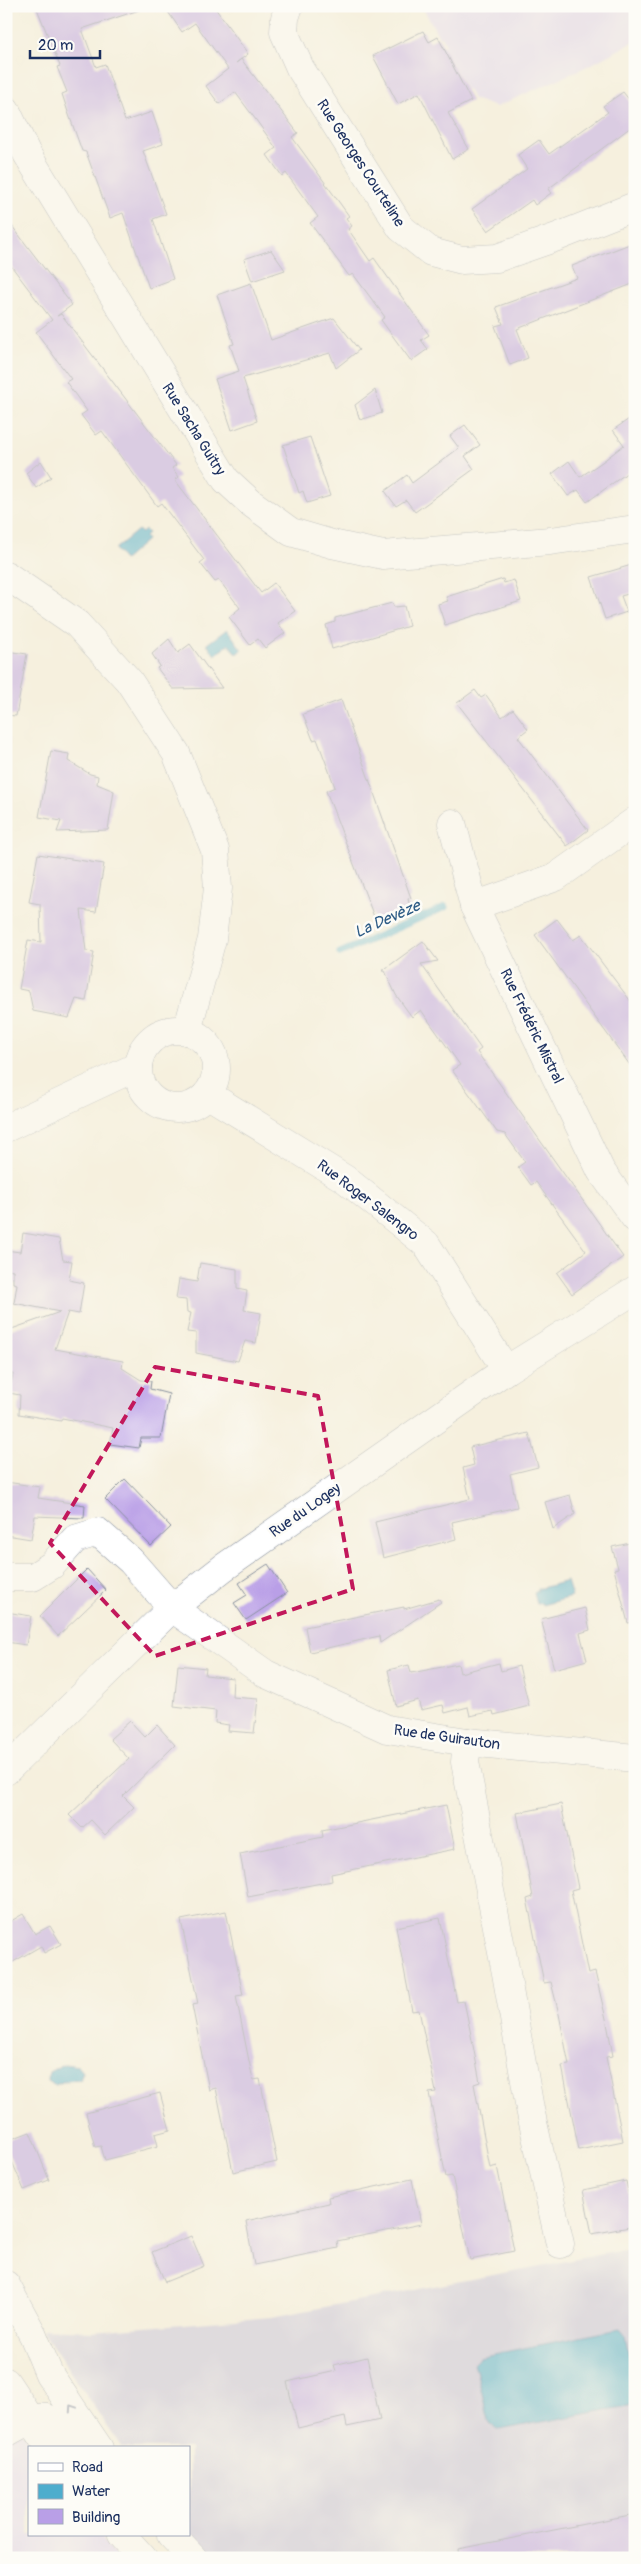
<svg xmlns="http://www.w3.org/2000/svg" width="641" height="2564" font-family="Pangolin,sans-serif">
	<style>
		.built { fill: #dfd4f4 }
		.industrial { fill: #c3c0db }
		.water { fill: #4eadcd; stroke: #346e96 }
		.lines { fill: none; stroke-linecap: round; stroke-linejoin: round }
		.stream { stroke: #4eadcd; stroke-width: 7 }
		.building { fill: #b99fe7 }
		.minor-casing { stroke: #88909e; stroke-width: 29 }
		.minor { stroke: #fff; stroke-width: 28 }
		.oneway { stroke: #8d97ae }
		.marked { fill: none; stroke: #c2185b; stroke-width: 4; stroke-dasharray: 10 6; stroke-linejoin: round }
		.labels { text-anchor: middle; stroke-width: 5; stroke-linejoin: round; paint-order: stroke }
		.street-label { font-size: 15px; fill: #1b2f5e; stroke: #fdfcf7 }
		.water-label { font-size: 16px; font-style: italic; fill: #2d5b85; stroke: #fdfcf7 }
	</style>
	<rect width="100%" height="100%" fill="#fdfcf7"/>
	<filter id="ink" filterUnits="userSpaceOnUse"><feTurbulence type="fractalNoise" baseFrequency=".02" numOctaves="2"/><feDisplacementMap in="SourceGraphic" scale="10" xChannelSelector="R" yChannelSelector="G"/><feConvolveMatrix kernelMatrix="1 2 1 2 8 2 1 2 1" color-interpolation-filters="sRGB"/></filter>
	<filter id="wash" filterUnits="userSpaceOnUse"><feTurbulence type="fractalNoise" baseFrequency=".0096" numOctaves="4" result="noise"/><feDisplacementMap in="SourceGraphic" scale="20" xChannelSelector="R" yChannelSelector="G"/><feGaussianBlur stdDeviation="1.12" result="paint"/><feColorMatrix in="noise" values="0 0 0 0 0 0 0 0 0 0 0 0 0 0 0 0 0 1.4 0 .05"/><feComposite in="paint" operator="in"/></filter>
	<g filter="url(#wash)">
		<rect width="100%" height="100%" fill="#f6f0de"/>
		<!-- built -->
		<g class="built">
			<polygon points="422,6 635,6 635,41 590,65 496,107 473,99 468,89 466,90 443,46 446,45 441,36 439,37"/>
			<polygon points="6,2410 34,2448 29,2448 29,2535 99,2535 117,2558 6,2558"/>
		</g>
		<!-- industrial -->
		<polygon class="industrial" points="635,2248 635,2558 215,2558 189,2532 189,2448 122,2448 41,2329 92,2331 272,2317"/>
		<!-- water -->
		<g class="water">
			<polygon points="138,530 142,533 145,530 148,533 145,537 147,540 124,560 115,549"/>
			<polygon points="227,629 242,650 236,654 229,644 215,655 207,644"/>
			<polygon points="567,1581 572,1597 542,1605 542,1603 537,1604 534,1593 538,1591 538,1589"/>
			<polygon points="64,2064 78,2066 83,2072 80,2080 65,2081 55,2085 48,2081 49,2072"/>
			<polygon points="620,2329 625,2335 635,2388 633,2405 498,2430 490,2424 474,2362 479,2357"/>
		</g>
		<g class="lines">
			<!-- stream -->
			<polyline class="stream" points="340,953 445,907"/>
		</g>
		<g id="blocks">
			<!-- building -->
			<g class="building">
				<polygon points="36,6 139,6 139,10 82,29 96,67 105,64 125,121 152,112 163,144 143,151 166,214 153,219 173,279 149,288 123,213 110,218 86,152 82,151 68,112 62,94 67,92 57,67 60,66"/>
				<polygon points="164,6 218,6 215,8 248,54 236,63 241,59 298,133 292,137 349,216 346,218 352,226 348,229 370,261 374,258 429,335 421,340 428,349 411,361 381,320 385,317 353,274 349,276 310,223 318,217 286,173 282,176 267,155 276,148 256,120 235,92 219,104 206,86 228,69 195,23 182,32"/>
				<polygon points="423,31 429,42 438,37 471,101 448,113 469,149 452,159 419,93 398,104 373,56"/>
				<polygon points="623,92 635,107 635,124 548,189 551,193 535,205 532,200 488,231 472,209 527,169 518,155 539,140 549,154 608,112 603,106"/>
				<polygon points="6,218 72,305 57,316 61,314 176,465 172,468 179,477 175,480 261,593 274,583 295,611 278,623 285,633 265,648 258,639 250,645 229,617 240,608 219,580 215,582 200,563 204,560 161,503 157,506 102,431 96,435 81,415 87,411 66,382 71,379 36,332 52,320 6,259"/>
				<polygon points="635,242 635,283 517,329 528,358 510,365 495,326 503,324 496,307 577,278 572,266"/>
				<polygon points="271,250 285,270 252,281 244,259"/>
				<polygon points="251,283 271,340 334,318 359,350 336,368 330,353 243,378 257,421 232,430 215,379 239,371 230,345 234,344 217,295"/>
				<polygon points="375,390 382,413 360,420 355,405"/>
				<polygon points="635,415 635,467 587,502 578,490 568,496 552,474 569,461 580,477 602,462 624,445 613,430"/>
				<polygon points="465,425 480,445 465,456 474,469 415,512 406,500 396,506 385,491 407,475 412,483 459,448 450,436"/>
				<polygon points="310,437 330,496 307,503 303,491 299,493 283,445"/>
				<polygon points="41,461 51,477 36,488 26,473"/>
				<polygon points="635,564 635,592 621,596 627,612 605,619 591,577"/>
				<polygon points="503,579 504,583 514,580 521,601 445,625 438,604 448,601 446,597"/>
				<polygon points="392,603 394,607 404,606 409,626 332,649 326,625 335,622 335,618"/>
				<polygon points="169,639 178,653 190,644 222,688 173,689 157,668 160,666 152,654"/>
				<polygon points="6,651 27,654 16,716 6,715"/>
				<polygon points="475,690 481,698 486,695 502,717 513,709 528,729 518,737 588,830 567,846 457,703"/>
				<polygon points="341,700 411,898 408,899 411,910 376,922 326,791 335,787 317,739 313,740 303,714"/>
				<polygon points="51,751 69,754 68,761 90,774 98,776 97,784 114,791 108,830 57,832 61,821 39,817"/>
				<polygon points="38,854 104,864 96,912 81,910 86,951 94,952 86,1001 76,999 69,1018 33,1011 29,991 19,989 28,940 41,942 40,904 29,902"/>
				<polygon points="557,919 573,940 581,935 635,1007 635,1072 535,935"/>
				<polygon points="423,941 438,961 421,964 481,1049 477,1052 623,1257 572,1294 557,1273 586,1251 536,1182 531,1185 518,1167 525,1162 505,1134 497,1132 452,1070 460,1065 421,1010 412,1017 396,995 385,971 382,971"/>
				<polygon points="23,1233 59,1239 63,1260 72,1261 69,1280 84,1283 79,1314 68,1312 55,1349 123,1361 122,1368 141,1380 151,1381 150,1389 169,1394 161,1438 141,1438 139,1448 110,1444 113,1428 62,1418 61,1421 19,1414 20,1395 9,1393 13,1374 8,1373 6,1331 60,1312 14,1303 17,1284 13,1283 13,1270 6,1269 6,1250 20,1252"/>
				<polygon points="200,1263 237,1269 237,1289 247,1291 244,1310 261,1313 256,1343 245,1341 238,1361 196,1353 196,1333 187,1332 191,1313 187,1312 186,1300 176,1299 179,1279 197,1282"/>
				<polygon points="529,1433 538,1467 510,1474 517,1507 452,1522 456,1539 383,1558 375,1522 470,1499 463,1468 474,1465 470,1447"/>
				<polygon points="125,1479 171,1527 151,1546 105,1499"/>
				<polygon points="6,1482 40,1487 38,1498 85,1505 84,1518 35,1516 31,1539 6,1535"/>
				<polygon points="570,1495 575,1514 553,1529 545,1502"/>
				<polygon points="630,1543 635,1564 635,1622 628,1623 614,1569 618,1568 612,1547"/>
				<polygon points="268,1564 287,1593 246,1620 234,1603 247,1595 239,1583"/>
				<polygon points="87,1569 106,1590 58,1636 40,1616"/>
				<polygon points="439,1599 441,1602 380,1643 379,1636 310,1652 305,1627 404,1607 404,1609"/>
				<polygon points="585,1608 590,1630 580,1633 587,1660 554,1669 541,1619"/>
				<polygon points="6,1612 31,1616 26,1645 6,1642"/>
				<polygon points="499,1663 501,1671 519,1666 529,1706 494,1715 493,1711 470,1716 468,1707 445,1713 443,1705 421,1710 418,1700 396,1706 388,1670 409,1665 411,1673 458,1664 460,1673"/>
				<polygon points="178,1665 206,1668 205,1675 233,1678 232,1697 258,1699 254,1733 228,1731 229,1725 215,1723 216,1711 174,1706"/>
				<polygon points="130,1721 145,1737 157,1725 175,1745 123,1796 134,1807 105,1835 91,1820 82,1828 69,1815 129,1759 110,1739"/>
				<polygon points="561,1804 578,1888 571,1890 588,1974 595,1972 607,2023 613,2056 606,2057 623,2141 579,2150 562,2066 569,2065 559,2014 551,1982 544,1983 527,1899 533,1897 517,1813"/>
				<polygon points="446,1805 455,1849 331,1874 332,1881 248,1897 240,1854 323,1837 322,1830"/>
				<polygon points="226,1911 243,1995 236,1996 248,2056 253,2080 260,2079 277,2162 233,2172 216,2088 209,2090 192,2005 198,2004 181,1920"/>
				<polygon points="23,1914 35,1934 50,1926 61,1944 44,1953 41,1946 6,1966 6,1924"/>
				<polygon points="440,1918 457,2002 464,2001 470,2030 480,2082 474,2084 490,2168 497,2166 514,2251 470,2260 452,2176 446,2177 429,2093 436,2092 429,2058 419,2010 412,2011 396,1927"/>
				<polygon points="160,2093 170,2130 155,2134 158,2146 105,2160 101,2146 95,2147 86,2113"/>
				<polygon points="30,2132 49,2180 24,2190 6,2147 6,2141"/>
				<polygon points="412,2179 421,2224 337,2241 338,2248 254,2265 246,2221 329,2203 328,2197"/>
				<polygon points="626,2181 631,2205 635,2205 635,2226 592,2234 583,2190"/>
				<polygon points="191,2236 204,2266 165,2282 152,2252"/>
				<polygon points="367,2357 380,2420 347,2427 345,2417 298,2428 287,2382 336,2371 334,2365"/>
				<polygon points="635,2514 635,2558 459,2558 458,2549"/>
			</g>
		</g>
	</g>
	<g filter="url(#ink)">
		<use href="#blocks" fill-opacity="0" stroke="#88909e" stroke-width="1"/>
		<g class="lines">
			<defs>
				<g id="minor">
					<polyline points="289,6 285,18 284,32 300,68 401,228 431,252 462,260 497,258 557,237 635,206"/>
					<polyline points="6,110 27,154 226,480 251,503 291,532 332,544 383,555 550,541 635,529"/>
					<polyline points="6,575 77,624 129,681 176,753 215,850 218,888 212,939 187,1031"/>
					<polyline points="452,823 474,906 601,1171 635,1218"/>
					<polyline points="474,906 556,877 635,821"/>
					<circle cx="177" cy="1069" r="39"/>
					<polyline points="207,1094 345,1179 426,1244 506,1370"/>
					<polyline points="6,1128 138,1066"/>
					<polyline points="6,1577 33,1577 52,1565 75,1539 98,1532 131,1561 172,1608 266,1674 387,1729 467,1742 635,1758"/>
					<polyline points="467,1742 465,1762 506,1973 530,2109 560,2244"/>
					<polyline points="6,1771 172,1608 223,1568 506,1370 635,1290"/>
					<polyline points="6,2285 33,2335 49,2374 99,2448"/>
					<polyline points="6,2382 50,2448"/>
					<path d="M6,2433C46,2411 48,2409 75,2448"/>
					<polyline points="122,2535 143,2558"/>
					<polyline points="171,2535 193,2558"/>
				</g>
			</defs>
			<!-- minor casing -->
			<use href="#minor" class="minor-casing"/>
			<!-- minor -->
			<use href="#minor" class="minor"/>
		</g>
		<!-- one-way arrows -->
		<defs><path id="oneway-chevron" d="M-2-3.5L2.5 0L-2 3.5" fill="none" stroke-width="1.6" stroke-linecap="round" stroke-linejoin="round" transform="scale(1.25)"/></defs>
		<use class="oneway" href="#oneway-chevron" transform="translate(72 2408) rotate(-124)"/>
	</g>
	<!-- marked area -->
	<path d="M0 0H641V2564H0ZM155,1367L318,1396L353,1589L155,1656L50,1543Z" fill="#f6f0de" fill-opacity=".55" fill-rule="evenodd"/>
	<path class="marked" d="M155,1367L318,1396L353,1589L155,1656L50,1543Z"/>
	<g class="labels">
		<!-- street labels -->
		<g class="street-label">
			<text transform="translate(361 163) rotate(57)" y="5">Rue Georges Courteline</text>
			<text transform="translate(194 429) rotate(58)" y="5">Rue Sacha Guitry</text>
			<text transform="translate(532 1026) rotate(64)" y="5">Rue Frédéric Mistral</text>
			<text transform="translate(368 1200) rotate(37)" y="5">Rue Roger Salengro</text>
			<text transform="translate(305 1510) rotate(-35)" y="5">Rue du Logey</text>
			<text transform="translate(447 1737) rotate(8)" y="5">Rue de Guirauton</text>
		</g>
		<!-- water labels -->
		<g class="water-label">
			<text transform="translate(387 918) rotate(-24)" y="6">La Devèze</text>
		</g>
	</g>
	<!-- margin -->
	<rect width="641" height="2564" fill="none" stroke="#fdfcf7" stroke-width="25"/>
	<!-- legend -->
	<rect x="28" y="2446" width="162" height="90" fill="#fdfcf7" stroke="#a3aaba"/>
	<rect x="38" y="2463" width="25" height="8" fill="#ffffff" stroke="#a3aaba"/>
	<text x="72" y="2472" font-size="15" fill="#1b2f5e">Road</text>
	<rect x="38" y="2484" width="25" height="15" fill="#4eadcd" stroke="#a3aaba"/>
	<text x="72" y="2496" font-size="15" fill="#1b2f5e">Water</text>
	<rect x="38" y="2509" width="25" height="15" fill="#b99fe7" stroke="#a3aaba"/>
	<text x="72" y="2522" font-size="15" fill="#1b2f5e">Building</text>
	<!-- scale -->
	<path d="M30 50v8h70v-8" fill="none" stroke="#1b2f5e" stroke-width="2.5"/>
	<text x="38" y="50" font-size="15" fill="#1b2f5e" stroke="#fdfcf7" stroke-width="4" paint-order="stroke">20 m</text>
</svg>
